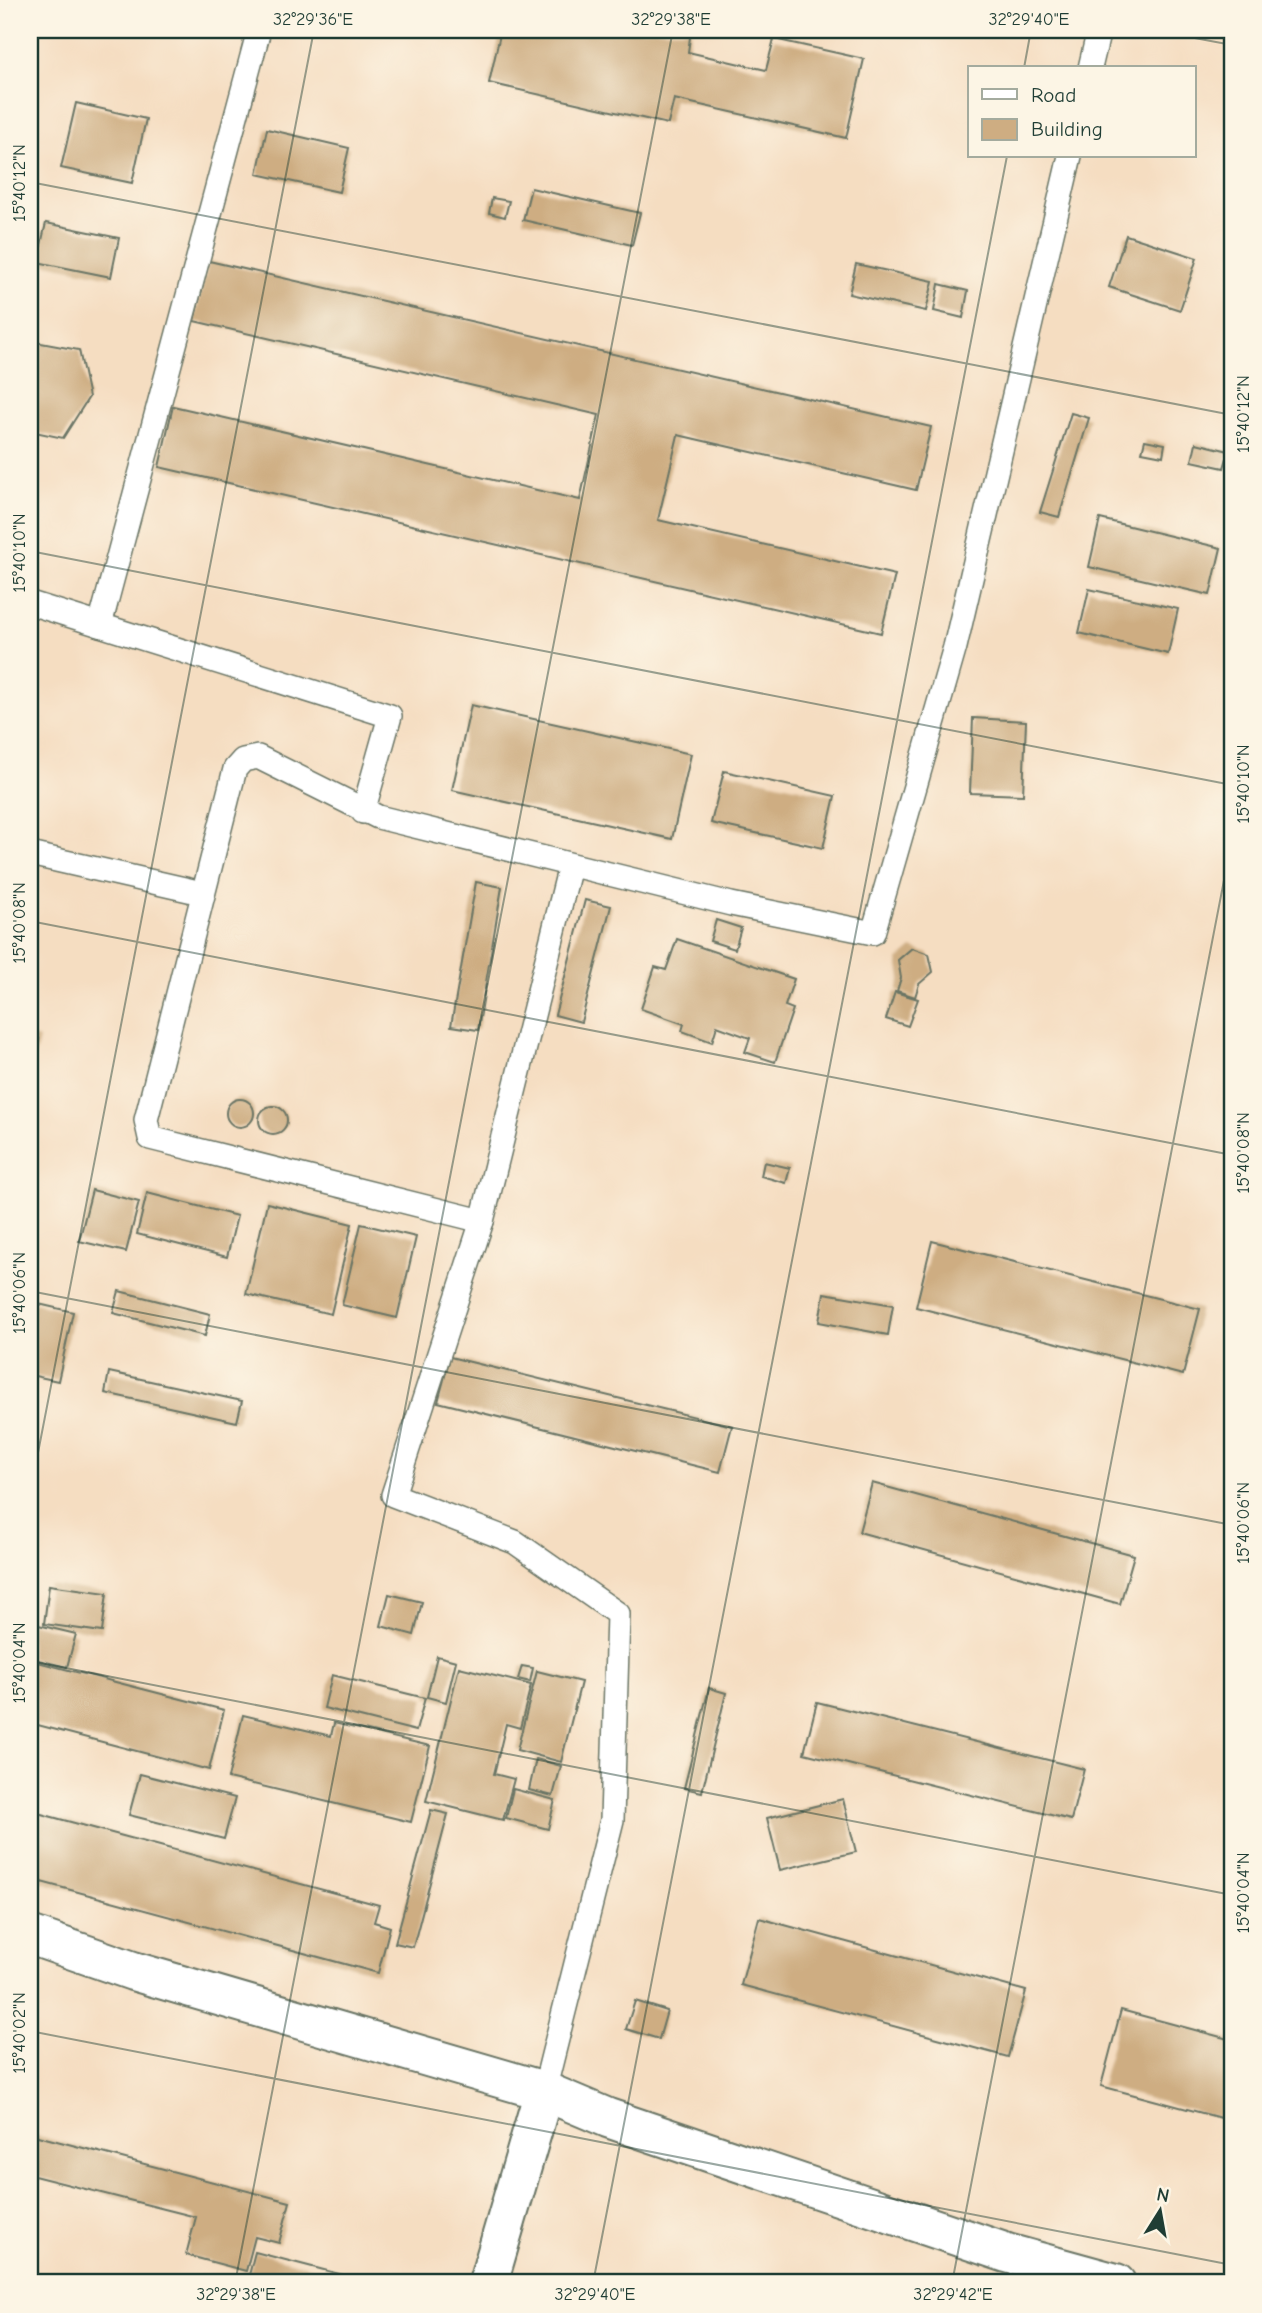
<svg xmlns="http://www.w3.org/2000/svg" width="1262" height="2313" font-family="'Comic Neue',sans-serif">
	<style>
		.building { fill: #cead82 }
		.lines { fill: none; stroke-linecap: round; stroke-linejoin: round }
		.service-casing { stroke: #6a7565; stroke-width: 26 }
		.minor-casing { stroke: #6a7565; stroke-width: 42 }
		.service { stroke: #fff; stroke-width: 23 }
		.minor { stroke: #fff; stroke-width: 38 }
		.ticks { fill: none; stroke: #1f3d34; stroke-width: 2; stroke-opacity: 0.45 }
		.neatline { fill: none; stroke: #1f3d34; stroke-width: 2.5 }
		.ticks-label { font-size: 18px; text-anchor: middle; fill: #1f3d34 }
	</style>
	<rect width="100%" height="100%" fill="#fcf5e5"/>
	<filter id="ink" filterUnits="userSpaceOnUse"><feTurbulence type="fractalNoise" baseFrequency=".0143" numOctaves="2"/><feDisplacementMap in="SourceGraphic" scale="14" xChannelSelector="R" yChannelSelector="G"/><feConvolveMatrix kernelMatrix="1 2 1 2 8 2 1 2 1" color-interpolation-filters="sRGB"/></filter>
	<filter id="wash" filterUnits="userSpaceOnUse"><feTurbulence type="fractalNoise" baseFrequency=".00686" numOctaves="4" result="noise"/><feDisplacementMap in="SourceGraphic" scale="28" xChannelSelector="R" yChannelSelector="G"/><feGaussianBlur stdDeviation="1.57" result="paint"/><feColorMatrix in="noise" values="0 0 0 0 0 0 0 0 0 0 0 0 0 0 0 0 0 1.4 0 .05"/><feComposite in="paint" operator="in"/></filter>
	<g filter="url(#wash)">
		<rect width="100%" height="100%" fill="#f5ddc1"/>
		<g id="blocks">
			<!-- building -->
			<g class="building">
				<polygon points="501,30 691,30 688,52 766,70 774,39 864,59 846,138 674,99 668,124 489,83"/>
				<polygon points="76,103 146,119 132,183 61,168"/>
				<polygon points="267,129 349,148 339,192 257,174"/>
				<polygon points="531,188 640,213 632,245 523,220"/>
				<polygon points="492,198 509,201 505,217 489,213"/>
				<polygon points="46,223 119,238 111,277 37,262"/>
				<polygon points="1126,235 1197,258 1180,310 1109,287"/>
				<polygon points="209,261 931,427 916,490 678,435 658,520 895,575 881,633 159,467 173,406 580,500 599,415 194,321"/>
				<polygon points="856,264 933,281 926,311 849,294"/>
				<polygon points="939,284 968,291 963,318 934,311"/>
				<polygon points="30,341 79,350 89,397 63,438 30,431"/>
				<polygon points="1071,413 1089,418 1059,517 1040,512"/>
				<polygon points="1145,440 1165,444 1163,456 1142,452"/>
				<polygon points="1196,443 1229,451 1224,468 1192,461"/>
				<polygon points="1100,519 1221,548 1210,595 1089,567"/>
				<polygon points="1089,589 1178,609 1168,654 1079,633"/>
				<polygon points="471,705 691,754 672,839 452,790"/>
				<polygon points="973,718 1026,721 1023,795 970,793"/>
				<polygon points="724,771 835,796 823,848 711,823"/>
				<polygon points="476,882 502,887 478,1030 451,1026"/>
				<polygon points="585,900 611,906 581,1022 555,1015"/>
				<polygon points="716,920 741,928 735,949 710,941"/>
				<polygon points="677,939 794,979 785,1006 793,1009 775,1062 745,1052 750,1038 717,1026 712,1042 682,1031 684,1024 641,1009 655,967 666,970"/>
				<polygon points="912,948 929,954 933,972 919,984 915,997 897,991 901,978 898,960"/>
				<polygon points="895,992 918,999 908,1026 886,1019"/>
				<polygon points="30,1036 39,1039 31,1072 30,1072"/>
				<circle cx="240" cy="1113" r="14"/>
				<circle cx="273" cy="1120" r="14"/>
				<polygon points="764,1162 790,1168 786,1183 761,1176"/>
				<polygon points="92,1190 139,1202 126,1252 79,1241"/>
				<polygon points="147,1193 237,1216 227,1257 137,1234"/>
				<polygon points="267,1203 352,1224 331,1314 246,1294"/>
				<polygon points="361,1224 416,1237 397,1318 342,1305"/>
				<polygon points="932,1241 1200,1309 1183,1375 916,1307"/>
				<polygon points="119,1291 210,1314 205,1336 113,1313"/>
				<polygon points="824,1293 893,1305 888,1335 819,1322"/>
				<polygon points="30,1302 73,1312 58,1381 30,1375"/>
				<polygon points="450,1357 732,1426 720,1472 438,1402"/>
				<polygon points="109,1372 242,1401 237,1422 105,1393"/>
				<polygon points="872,1483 1134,1555 1120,1604 859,1532"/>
				<polygon points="49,1585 107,1593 102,1632 44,1624"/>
				<polygon points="389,1594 422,1602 414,1635 381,1626"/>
				<polygon points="30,1623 76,1634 67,1667 30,1658"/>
				<polygon points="437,1656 456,1661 446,1702 427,1697"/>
				<polygon points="30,1660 224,1710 209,1770 30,1723"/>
				<polygon points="522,1666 533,1668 530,1682 518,1679"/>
				<polygon points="459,1667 531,1685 520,1728 506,1724 494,1774 514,1779 503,1820 426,1801"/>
				<polygon points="537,1671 581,1682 561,1762 517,1750"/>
				<polygon points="332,1675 425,1698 416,1731 324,1708"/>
				<polygon points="709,1688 726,1693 702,1792 684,1788"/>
				<polygon points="817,1702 1084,1769 1071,1820 804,1753"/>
				<polygon points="243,1715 331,1736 334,1723 430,1746 411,1822 228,1778"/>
				<polygon points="536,1759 561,1766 553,1796 529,1790"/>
				<polygon points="140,1774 235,1798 224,1839 129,1815"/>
				<polygon points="513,1789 555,1800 548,1829 506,1818"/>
				<polygon points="843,1799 856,1852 780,1870 767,1818"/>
				<polygon points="431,1810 448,1814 413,1947 395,1943"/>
				<polygon points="30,1811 379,1905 374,1922 390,1927 378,1973 30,1879"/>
				<polygon points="759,1918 1026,1991 1008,2057 741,1985"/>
				<polygon points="635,2001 667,2011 659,2039 626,2029"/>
				<polygon points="1121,2010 1232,2040 1232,2121 1101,2086"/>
				<polygon points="30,2134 290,2202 279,2243 255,2237 246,2271 186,2255 196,2217 30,2175"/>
				<polygon points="255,2252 370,2282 370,2283 247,2283"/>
			</g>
		</g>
	</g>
	<g filter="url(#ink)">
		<use href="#blocks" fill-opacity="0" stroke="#6a7565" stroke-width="2"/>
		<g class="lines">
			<defs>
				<g id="service">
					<polyline points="1090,68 1099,30"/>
					<polyline points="30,603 390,716 363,812"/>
					<polyline points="100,625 259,30"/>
					<polyline points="30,854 202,893"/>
					<polyline points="482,1221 150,1138 146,1120 235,769 243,760 258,757 378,817 731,904 873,933 955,647 1070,156"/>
					<polyline points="544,2091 612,1820 618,1614 515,1542 393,1495 482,1221 570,866"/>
				</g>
				<g id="minor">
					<polyline points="30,1935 133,1971 544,2091 608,2118 1007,2253 1116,2283"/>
					<polyline points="488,2283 544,2091"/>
				</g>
			</defs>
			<!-- service casing -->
			<use href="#service" class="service-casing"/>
			<!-- minor casing -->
			<use href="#minor" class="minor-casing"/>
			<!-- service -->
			<use href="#service" class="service"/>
			<!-- minor -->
			<use href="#minor" class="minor"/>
		</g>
	</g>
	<!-- ticks -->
	<path class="ticks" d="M1152,30L1232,45M1024,68L1031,30M30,182L1232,415M30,551L1232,785M30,921L1232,1155M30,1291L1232,1525M30,1494L314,30M30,1661L1232,1895M30,2031L1232,2265M235,2283L673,30M593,2283L1007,156M952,2283L1232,839"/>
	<!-- margin -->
	<rect width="1262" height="2313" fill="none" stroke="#fcf5e5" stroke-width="77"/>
	<!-- legend -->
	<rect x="968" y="66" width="228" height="91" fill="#fcf5e5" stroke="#a4ab9e" stroke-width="2"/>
	<rect x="982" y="89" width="35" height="10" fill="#ffffff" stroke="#a4ab9e" stroke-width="2"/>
	<text x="1031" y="102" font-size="21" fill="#1f3d34">Road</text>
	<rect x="982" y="119" width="35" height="21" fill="#cead82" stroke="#a4ab9e" stroke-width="2"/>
	<text x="1031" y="136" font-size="21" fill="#1f3d34">Building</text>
	<!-- north arrow -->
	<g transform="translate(1160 2211) rotate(11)" stroke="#fcf5e5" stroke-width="5" paint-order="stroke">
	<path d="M0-5L12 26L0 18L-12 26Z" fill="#1f3d34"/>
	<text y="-10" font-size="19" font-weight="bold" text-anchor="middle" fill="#1f3d34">N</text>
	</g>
	<rect x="38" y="38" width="1186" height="2236" class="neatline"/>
	<g class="ticks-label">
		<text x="313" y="25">32°29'36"E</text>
		<text x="671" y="25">32°29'38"E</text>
		<text x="1029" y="25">32°29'40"E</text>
		<text transform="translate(19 183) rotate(-90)" y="6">15°40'12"N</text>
		<text transform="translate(1243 414) rotate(-90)" y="6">15°40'12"N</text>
		<text transform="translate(19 553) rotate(-90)" y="6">15°40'10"N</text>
		<text transform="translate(1243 784) rotate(-90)" y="6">15°40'10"N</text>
		<text transform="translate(19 923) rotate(-90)" y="6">15°40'08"N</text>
		<text transform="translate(1243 1153) rotate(-90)" y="6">15°40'08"N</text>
		<text transform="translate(19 1293) rotate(-90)" y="6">15°40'06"N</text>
		<text transform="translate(1243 1523) rotate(-90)" y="6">15°40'06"N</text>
		<text transform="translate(19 1663) rotate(-90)" y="6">15°40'04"N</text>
		<text transform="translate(1243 1893) rotate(-90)" y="6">15°40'04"N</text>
		<text transform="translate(19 2033) rotate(-90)" y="6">15°40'02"N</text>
		<text x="236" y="2300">32°29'38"E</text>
		<text x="595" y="2300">32°29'40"E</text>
		<text x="953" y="2300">32°29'42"E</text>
	</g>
</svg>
